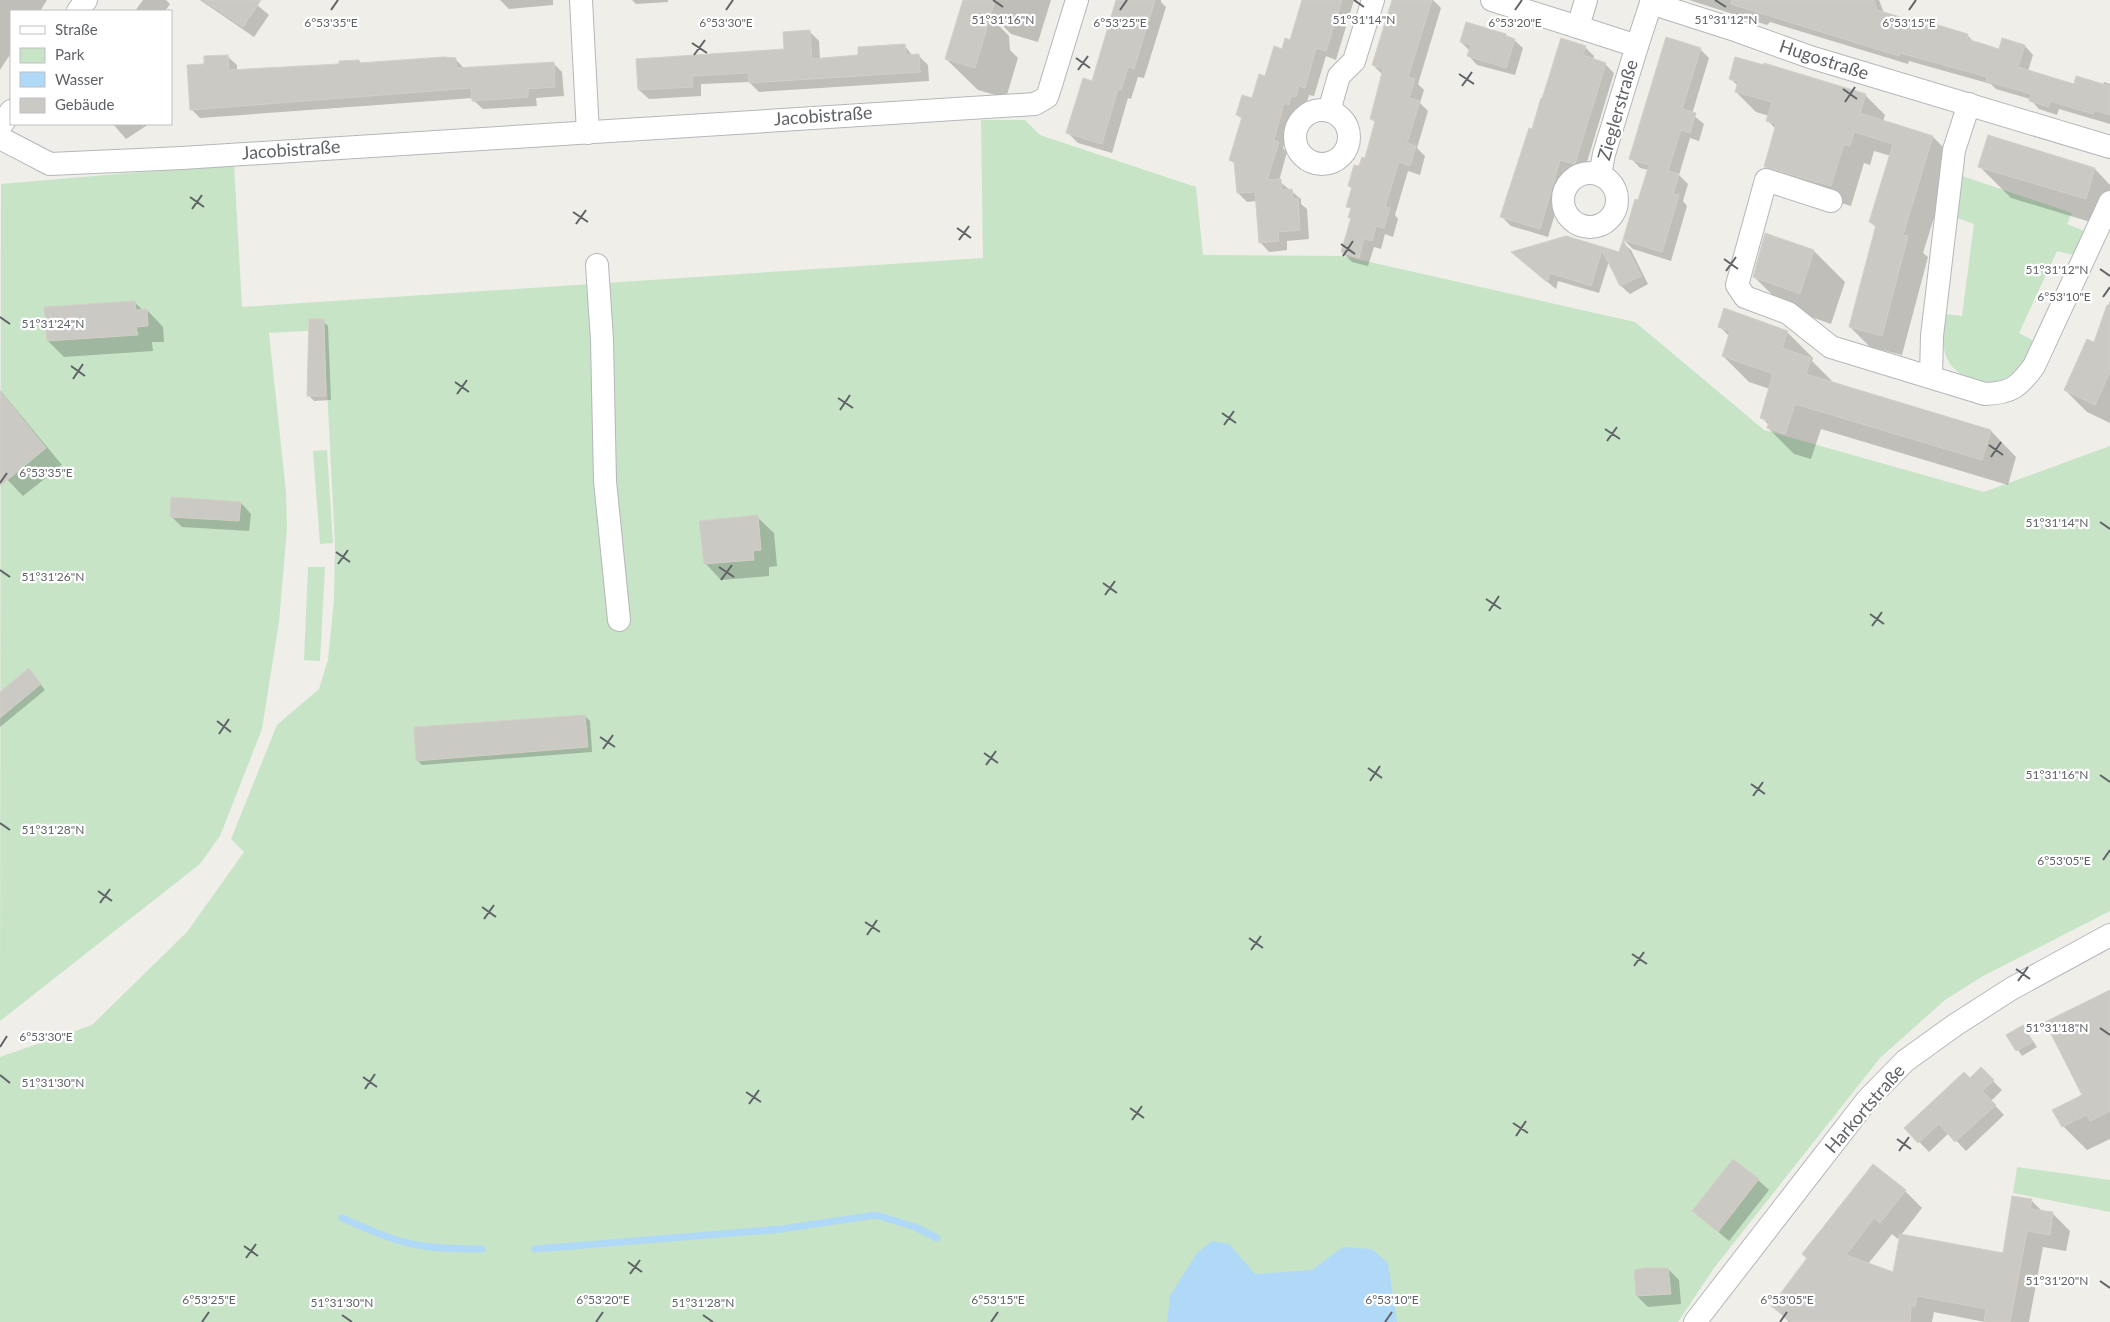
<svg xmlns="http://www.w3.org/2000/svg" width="2110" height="1322" font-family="Lato,sans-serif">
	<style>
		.green { fill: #c7e4c7 }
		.water { fill: #b0d8f7 }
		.shadow { fill: #0003 }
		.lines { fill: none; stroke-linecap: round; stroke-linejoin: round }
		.stream { stroke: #b0d8f7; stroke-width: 7 }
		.building { fill: #cbc9c4; stroke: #d4cfc6 }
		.minor-casing { stroke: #b4b7ba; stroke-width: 24 }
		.minor { stroke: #fff; stroke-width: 22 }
		.ticks { fill: none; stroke: #5f6266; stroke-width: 2 }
		.labels { text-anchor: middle; stroke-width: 4.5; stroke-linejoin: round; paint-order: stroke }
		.street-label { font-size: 18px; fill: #5f6266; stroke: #fff }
		.ticks-label { font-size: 12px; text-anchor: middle; fill: #5f6266; stroke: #fff; stroke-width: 4.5; stroke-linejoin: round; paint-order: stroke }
	</style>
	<rect width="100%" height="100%" fill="#efeee8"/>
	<!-- green -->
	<g class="green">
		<polygon points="981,120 1025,120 1040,135 1196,187 1203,255 1343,256 1635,322 1764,430 1984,492 2110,446 2110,911 1983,976 1945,1000 1880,1058 1714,1268 1678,1322 0,1322 0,1057 92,1025 187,932 244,852 231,839 277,725 319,689 328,660 334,600 335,544 324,330 269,333 286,492 287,528 279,622 262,729 220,836 200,864 0,1021 1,184 234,164 242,307 983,258"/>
		<path d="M1962,176L2072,213L2067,224L2084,231L2073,255L2057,251L2019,333L2034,341C2030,349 2027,358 2022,365C2003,391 1958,386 1946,356C1941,342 1943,328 1945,314L1962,316L1974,224L1957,218Z"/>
		<polygon points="327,450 333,543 320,544 313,451"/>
		<polygon points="308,567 325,567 320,661 304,660"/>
		<polygon points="2017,1167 2110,1180 2110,1212 2013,1193"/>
	</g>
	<!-- water -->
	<polygon class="water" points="1212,1241 1229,1244 1255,1274 1312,1270 1343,1247 1372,1249 1388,1263 1397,1322 1167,1322 1170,1296 1197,1253"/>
	<!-- shadow -->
	<g class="shadow">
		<polygon points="0,0 47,0 40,11 11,11 11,53 0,70"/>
		<polygon points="143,0 166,0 170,4 165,11 135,11"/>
		<polygon points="200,0 251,0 269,15 254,37"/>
		<polygon points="500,0 553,0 553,5 509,9"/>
		<polygon points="632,0 668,0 668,2 636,4"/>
		<polygon points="964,0 978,4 1009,36 1010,50 1018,58 1006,98 978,90 946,59"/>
		<polygon points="981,0 1051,0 1038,42 1011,34 980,3"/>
		<polygon points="1118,0 1161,0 1161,2 1166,7 1144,78 1138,77 1131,99 1128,98 1112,153 1078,143 1068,133 1093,83"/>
		<polygon points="1304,0 1354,0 1336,60 1326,56 1314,96 1309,95 1306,105 1301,104 1298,113 1294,112 1283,148 1287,152 1279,181 1301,199 1301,204 1307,209 1309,239 1287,241 1287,250 1269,252 1260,242 1257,201 1247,202 1238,193 1236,165 1231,160 1243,120 1237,114 1253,100 1283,50 1291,41"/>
		<polygon points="1393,0 1433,0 1441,8 1418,84 1424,90 1420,103 1428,111 1417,148 1425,156 1420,175 1408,171 1395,215 1398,219 1393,237 1385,234 1381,249 1374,247 1368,266 1352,262 1342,252 1352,220 1350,217 1352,210 1348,206 1353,190 1349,186 1366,159 1376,123 1372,119 1383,75 1373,65"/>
		<polygon points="1689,0 1879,0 1884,13 1967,35 1975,43 2000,50 2025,46 2033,55 2028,71 2075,85 2103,86 2104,82 2110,84 2110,124 2059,109 2057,115 2039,109 2030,99 1996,89 1991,84 1909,61 1908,64 1770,22 1767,25"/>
		<polygon points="810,32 819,41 820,59 860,56 904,45 913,56 919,56 928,65 929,81 759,92 749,82 701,84 701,96 649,99 639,90 786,50"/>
		<polygon points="1506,35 1514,40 1523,48 1515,75 1477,65 1469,56 1470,51 1461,42"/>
		<polygon points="1585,47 1594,56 1593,60 1605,64 1614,73 1584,172 1569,168 1548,237 1511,226 1502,217 1532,130"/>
		<polygon points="1700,49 1709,58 1692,114 1704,124 1699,141 1690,138 1679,175 1688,184 1683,201 1687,206 1671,261 1633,249 1624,240 1649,170 1640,168 1631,158"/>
		<polygon points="227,56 237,65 237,71 341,65 359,61 361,64 455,59 465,69 553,63 562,72 564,96 536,98 537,106 483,109 473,100 473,98 200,118 191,109 206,65"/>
		<polygon points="1730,78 1865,95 1885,115 1883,122 1933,137 1953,157 1923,253 1928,257 1902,355 1870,347 1850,327 1877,228 1870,222 1891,156 1874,151 1870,165 1864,163 1851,206 1786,186 1765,166 1776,129 1768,121 1769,116 1756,112 1736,92 1738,86"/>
		<polygon points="113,124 149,124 126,139"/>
		<polygon points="1989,137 2095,169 2110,185 2110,228 2011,198 1979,166"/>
		<polygon points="1766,235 1814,251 1845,282 1831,324 1786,308 1754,277"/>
		<polygon points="1566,237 1620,254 1623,243 1631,250 1648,284 1630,294 1621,286 1609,261 1599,293 1558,281 1556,289 1521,260"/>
		<polygon points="2110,301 2110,423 2087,412 2065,390 2095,344"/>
		<polygon points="134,302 143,310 147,310 163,327 164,342 152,342 153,351 64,357 48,341"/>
		<polygon points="323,321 328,326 331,400 314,401 309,396"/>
		<polygon points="1719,326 1787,332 1813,358 1812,361 1835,384 1991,431 2016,457 2008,485 1821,429 1811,459 1794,454 1768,428 1769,425 1761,417 1770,389 1749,382 1723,356 1730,337"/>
		<polygon points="0,390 62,465 23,496 0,472"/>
		<polygon points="241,503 251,514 249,531 182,527 171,516"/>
		<polygon points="757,517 774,533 777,566 769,567 769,576 721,580 705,563"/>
		<polygon points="33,675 45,690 0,727 0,693"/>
		<polygon points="585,716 590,721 592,752 422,765 417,760"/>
		<polygon points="2110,991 2110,1139 2087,1150 2063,1126 2083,1095"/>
		<polygon points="2023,1026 2037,1047 2022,1056 2008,1035"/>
		<polygon points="1981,1069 2002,1090 1991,1101 2004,1115 1966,1151 1949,1133 1929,1152 1906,1128 1970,1079"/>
		<polygon points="1758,1180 1769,1190 1729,1241 1694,1211"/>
		<polygon points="1905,1191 1922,1208 1898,1239 1892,1234 1868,1264 1894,1274 2004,1255 2031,1200 2043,1212 2053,1214 2070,1231 2066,1251 2043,1247 2029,1322 1985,1322 1934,1312 1932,1322 1789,1322 1772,1305"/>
		<polygon points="1668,1269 1679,1280 1681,1304 1648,1307 1637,1296"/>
	</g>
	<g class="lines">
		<!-- stream -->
		<g class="stream">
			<path d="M342,1218C363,1227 385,1238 408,1243C432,1249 458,1249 482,1249"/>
			<polyline points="535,1249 782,1229 876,1215 915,1227 937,1238"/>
		</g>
	</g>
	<!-- building -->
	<g class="building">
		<polygon points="203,0 261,0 243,27"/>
		<polygon points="963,0 995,0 975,68 945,59"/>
		<polygon points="1116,0 1155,0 1134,69 1128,67 1121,90 1118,89 1102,144 1066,133 1083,78 1092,81"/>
		<polygon points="1302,0 1342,0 1326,51 1316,48 1305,88 1299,86 1296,97 1291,96 1289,105 1284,103 1274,140 1279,142 1267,180 1281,179 1282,190 1292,189 1293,199 1298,198 1300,230 1278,232 1279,241 1259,243 1255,192 1237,193 1234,162 1229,160 1242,117 1236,115 1242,95 1252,98 1259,74 1265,76 1274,46 1282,49 1285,38 1290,40"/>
		<polygon points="1392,0 1432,0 1408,77 1415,79 1409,98 1420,101 1407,143 1416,146 1410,166 1399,162 1385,207 1390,208 1384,228 1376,226 1372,241 1364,239 1359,258 1341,252 1351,218 1348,218 1351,208 1346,207 1352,187 1348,186 1354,165 1359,166 1362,157 1365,158 1375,121 1370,119 1383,69 1372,65"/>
		<polygon points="1732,0 1874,0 1877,10 1910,20 1911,17 1961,32 1968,34 1967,39 1999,49 2002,38 2025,45 2018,67 2074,84 2076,76 2110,86 2110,115 2094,110 2093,114 2050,101 2049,107 2029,101 2031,94 1986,81 1987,77 1900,53 1899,56 1731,4"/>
		<polygon points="1466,22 1506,34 1506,36 1515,39 1506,68 1467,56 1471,45 1460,42"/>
		<polygon points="810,30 812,59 858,55 858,47 905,44 906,55 919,54 920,72 749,83 748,73 692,76 693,87 638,90 636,59 784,49 783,32"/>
		<polygon points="1666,37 1701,48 1682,109 1696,113 1690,133 1681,130 1668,171 1679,174 1673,194 1679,195 1662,252 1623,240 1635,199 1638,200 1649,165 1629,159"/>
		<polygon points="1561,38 1586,46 1583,55 1606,63 1575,164 1560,160 1540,229 1500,217 1529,128 1532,129 1541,98 1542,99"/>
		<polygon points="228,55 229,70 339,64 339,61 359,60 360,63 443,57 456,58 456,68 554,62 555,87 528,89 528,97 501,99 472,101 471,88 190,110 187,65 204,64 204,56"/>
		<polygon points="1735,57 1764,65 1764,63 1866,94 1860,113 1933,136 1903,235 1908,236 1882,336 1849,327 1876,225 1869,222 1893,144 1854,132 1850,146 1844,144 1831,186 1764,167 1776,124 1766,121 1772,102 1735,92 1738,82 1729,79"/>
		<polygon points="1988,135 2095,168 2086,199 1978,167"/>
		<polygon points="1765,233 1814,250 1800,294 1753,277"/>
		<polygon points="1566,236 1619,252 1623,240 1641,276 1620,286 1602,250 1591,286 1550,273 1547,282 1511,252"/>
		<polygon points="135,301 136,310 147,309 148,326 136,327 138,335 47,341 44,307"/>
		<polygon points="2107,305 2110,305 2110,372 2095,405 2064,390 2087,339 2094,342"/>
		<polygon points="1724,308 1788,331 1782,348 1811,358 1806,374 1991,430 1982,460 1795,404 1785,434 1767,428 1769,421 1760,418 1773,374 1722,356 1730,331 1718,327"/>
		<polygon points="309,319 324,319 326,396 307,396"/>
		<polygon points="0,391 46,448 0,486"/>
		<polygon points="171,497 241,502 239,521 170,517"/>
		<polygon points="758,515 761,550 753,551 754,560 704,564 699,521"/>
		<polygon points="29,668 41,684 0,718 0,692"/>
		<polygon points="585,715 588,747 416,761 414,727"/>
		<polygon points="2110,990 2110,1111 2090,1121 2086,1115 2062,1127 2052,1110 2082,1095 2045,1022"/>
		<polygon points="2023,1025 2033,1042 2016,1051 2006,1035"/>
		<polygon points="1981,1067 1994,1080 1982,1091 1996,1105 1955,1142 1939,1124 1918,1143 1904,1128 1964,1072 1970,1078"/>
		<polygon points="1733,1159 1759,1179 1718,1232 1692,1211"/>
		<polygon points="1873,1164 1906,1190 1880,1223 1874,1218 1846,1255 1893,1272 1900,1234 2003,1253 2012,1196 2032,1199 2030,1209 2053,1212 2050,1235 2027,1231 2010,1322 1984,1322 1986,1309 1917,1296 1915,1306 1911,1306 1910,1322 1792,1322 1771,1306 1807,1258 1802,1254"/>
		<polygon points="1644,1268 1668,1268 1671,1294 1636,1296 1634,1270"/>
	</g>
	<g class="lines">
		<defs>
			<g id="minor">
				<polyline points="581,0 588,133"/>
				<polyline points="1492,0 1578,27"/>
				<polyline points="1586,0 1578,27 1637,46 1604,154 1600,175"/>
				<polyline points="1651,3 1732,29 1810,57 2110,147"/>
				<polyline points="78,11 86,0"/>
				<polyline points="1637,46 1652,0"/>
				<circle cx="1322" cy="137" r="27"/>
				<polyline points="1329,111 1339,76 1354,61 1373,0"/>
				<polyline points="0,127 11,111"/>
				<polyline points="0,138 50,164 182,158 1035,104 1047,97 1050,88 1077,0"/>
				<circle cx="1590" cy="200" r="27"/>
				<path d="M1831,201L1766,180L1737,285L1745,297L1788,313L1831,347L1985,394C2011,393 2019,387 2034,366L2110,202"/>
				<polyline points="597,265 602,340 605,481 619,620"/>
				<polyline points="1931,377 1932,336 1954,150 1969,104"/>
				<polyline points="1695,1322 1867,1100 1905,1061 1955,1025 2011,989 2110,935"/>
			</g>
		</defs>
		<!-- minor casing -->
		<use href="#minor" class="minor-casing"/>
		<!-- minor -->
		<use href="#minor" class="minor"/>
	</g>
	<!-- ticks -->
	<path class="ticks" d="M993,0L1003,7M1354,0L1364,7M1715,0L1726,7M331,10L338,0M726,10L733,0M1120,10L1127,0M1515,10L1522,0M1909,10L1916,0M692,43L707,53M694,55L705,40M1076,58L1090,68M1078,70L1088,56M1459,74L1474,84M1462,86L1472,72M1843,89L1857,99M1845,102L1855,87M190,197L204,207M192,209L202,195M573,212L588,222M576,224L586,210M957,228L971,238M959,240L969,226M1341,244L1355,254M1343,256L1353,241M1724,259L1738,269M2100,269L2110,276M1726,271L1736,257M2103,297L2110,287M0,317L10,324M71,366L85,376M73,379L83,364M455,382L469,392M457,394L467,380M838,398L853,408M840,410L850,395M1222,413L1236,423M1224,425L1234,411M1605,429L1620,439M1607,441L1617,427M1989,445L2003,455M1991,457L2001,442M0,483L7,473M2100,522L2110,529M336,552L350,562M338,564L348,550M719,567L734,577M0,570L10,577M721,580L732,565M1103,583L1117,593M1105,595L1115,581M1486,599L1501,609M1489,611L1499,596M1870,614L1884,624M1872,626L1882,612M217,721L231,732M219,734L229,719M600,737L615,747M603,749L613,735M984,753L998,763M986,765L996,751M1368,768L1382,778M2100,775L2110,782M1370,781L1380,766M1751,784L1765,794M1753,796L1763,782M0,823L10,830M2103,860L2110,850M98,891L112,901M100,903L110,889M482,907L496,917M484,919L494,905M865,922L880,932M867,935L877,920M1249,938L1263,948M1251,950L1261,936M1632,954L1647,964M1634,966L1644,952M2016,969L2030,979M2018,981L2028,967M2100,1028L2110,1035M0,1047L7,1036M0,1075L10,1083M363,1077L377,1087M365,1089L375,1074M746,1092L761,1102M749,1104L759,1090M1130,1108L1144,1118M1132,1120L1142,1106M1513,1123L1528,1133M1516,1136L1526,1121M1897,1139L1911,1149M1899,1151L1909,1137M244,1246L258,1256M246,1258L256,1244M628,1262L642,1272M630,1274L640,1260M2100,1281L2110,1288M342,1315L352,1322M703,1315L713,1322M202,1322L209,1312M596,1322L603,1312M991,1322L998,1312M1385,1322L1392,1312M1780,1322L1787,1312"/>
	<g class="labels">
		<!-- street labels -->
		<g class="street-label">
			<text transform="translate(1824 60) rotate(18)" y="6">Hugostraße</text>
			<text transform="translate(1618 110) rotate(-74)" y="6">Zieglerstraße</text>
			<text transform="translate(823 116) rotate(-4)" y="6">Jacobistraße</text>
			<text transform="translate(291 150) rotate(-4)" y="6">Jacobistraße</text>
			<text transform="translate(1865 1109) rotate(-49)" y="6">Harkortstraße</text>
		</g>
	</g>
	<g class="ticks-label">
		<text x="1003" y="24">51°31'16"N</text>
		<text x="1364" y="24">51°31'14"N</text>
		<text x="1726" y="24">51°31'12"N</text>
		<text x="331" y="27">6°53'35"E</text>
		<text x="726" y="27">6°53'30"E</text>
		<text x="1120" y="27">6°53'25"E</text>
		<text x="1515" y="27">6°53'20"E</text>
		<text x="1909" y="27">6°53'15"E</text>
		<text x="2057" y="274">51°31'12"N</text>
		<text x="2064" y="301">6°53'10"E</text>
		<text x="53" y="328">51°31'24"N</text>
		<text x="46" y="477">6°53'35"E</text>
		<text x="2057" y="527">51°31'14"N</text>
		<text x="53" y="581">51°31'26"N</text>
		<text x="2057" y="779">51°31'16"N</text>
		<text x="53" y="834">51°31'28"N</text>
		<text x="2064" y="865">6°53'05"E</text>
		<text x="2057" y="1032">51°31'18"N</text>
		<text x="46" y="1041">6°53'30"E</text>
		<text x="53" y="1087">51°31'30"N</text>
		<text x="2057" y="1285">51°31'20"N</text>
		<text x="209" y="1304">6°53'25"E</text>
		<text x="603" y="1304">6°53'20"E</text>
		<text x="998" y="1304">6°53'15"E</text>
		<text x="1392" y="1304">6°53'10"E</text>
		<text x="1787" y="1304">6°53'05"E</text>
		<text x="342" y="1307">51°31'30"N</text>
		<text x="703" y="1307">51°31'28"N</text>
	</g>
	<!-- legend -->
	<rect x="10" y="10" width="162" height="115" fill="#ffffff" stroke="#bfc0c2"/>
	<rect x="20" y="26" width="25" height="8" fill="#ffffff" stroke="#bfc0c2"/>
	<text x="55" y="35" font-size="15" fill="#5f6266">Straße</text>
	<rect x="20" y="48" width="25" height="15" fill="#c7e4c7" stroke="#bfc0c2"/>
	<text x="55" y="60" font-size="15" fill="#5f6266">Park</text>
	<rect x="20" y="72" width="25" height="15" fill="#b0d8f7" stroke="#bfc0c2"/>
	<text x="55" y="85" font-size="15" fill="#5f6266">Wasser</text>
	<rect x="20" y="98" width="25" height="15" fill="#cbc9c4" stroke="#bfc0c2"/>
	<text x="55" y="110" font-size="15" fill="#5f6266">Gebäude</text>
</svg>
